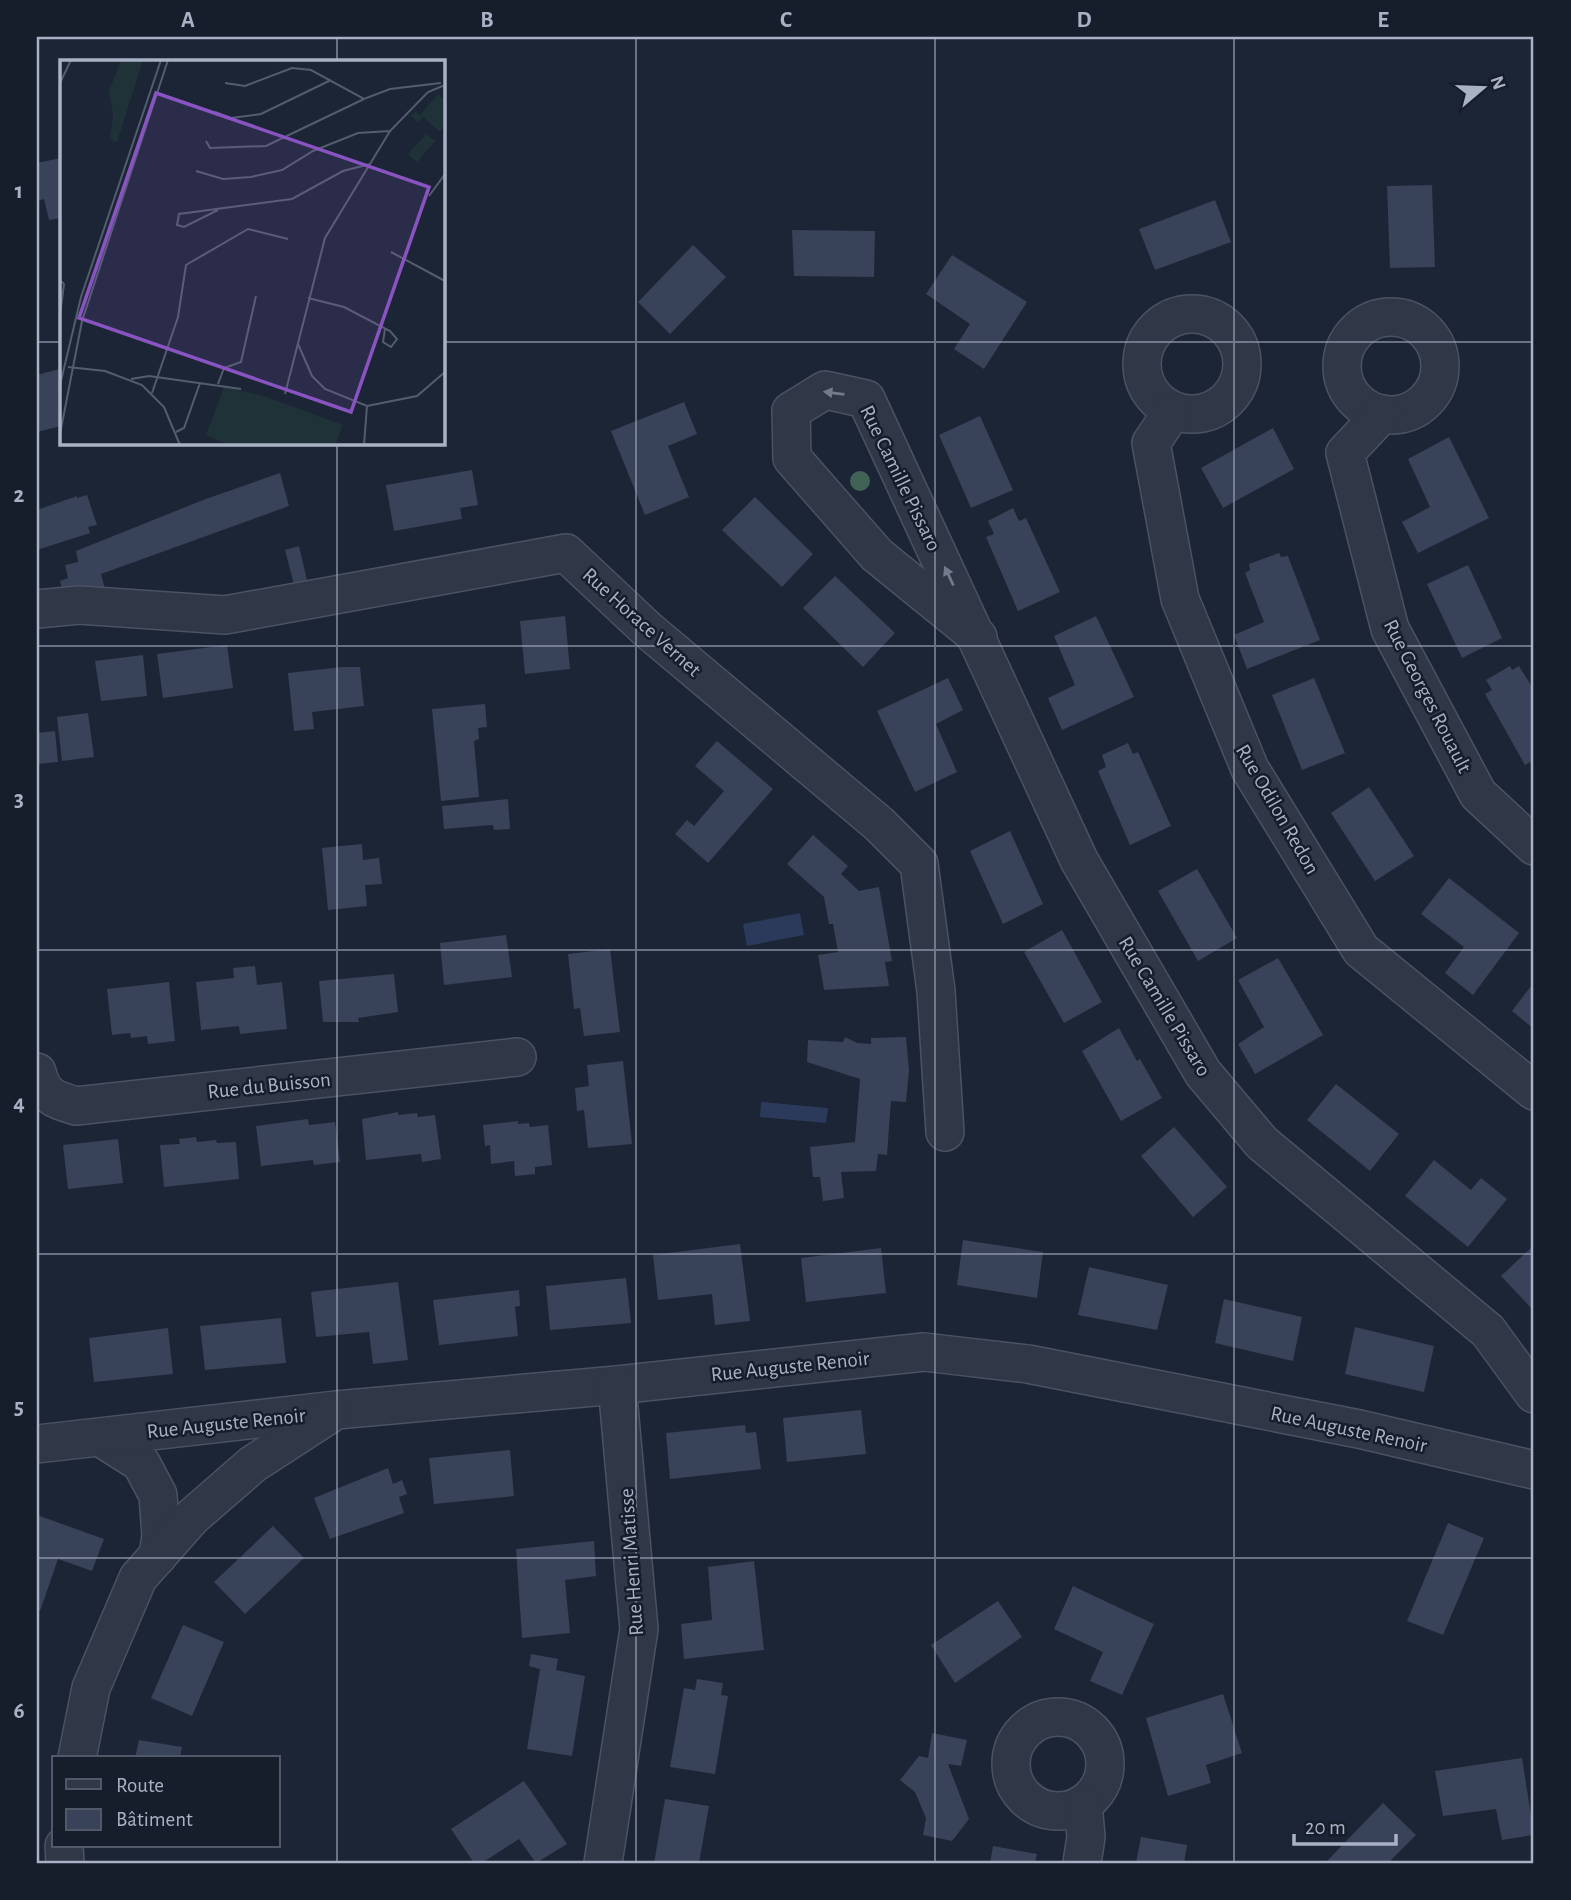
<svg xmlns="http://www.w3.org/2000/svg" width="1571" height="1900" font-family="'Alegreya Sans',sans-serif">
	<style>
		.water { fill: #2b3a5b }
		.building { fill: #384258 }
		.lines { fill: none; stroke-linecap: round; stroke-linejoin: round }
		.minor-casing { stroke: #4b5262; stroke-width: 40 }
		.minor { stroke: #303747; stroke-width: 37 }
		.tree { fill: #416356 }
		.oneway { fill: #737a8c }
		.grid { fill: none; stroke: #a9b1c5; stroke-width: 2; stroke-opacity: 0.55 }
		.labels { text-anchor: middle; stroke-width: 5; stroke-linejoin: round; paint-order: stroke }
		.street-label { font-size: 21px; fill: #a9b1c5; stroke: #161d2b }
		.inset-road { fill: none; stroke: #545d6f; stroke-width: 2 }
		.view { fill: #8954c1; fill-opacity: 0.15; stroke: #8954c1; stroke-width: 3.5 }
		.inset-edge { fill: none; stroke: #a9b1c5; stroke-width: 3.5 }
		.neatline { fill: none; stroke: #a9b1c5; stroke-width: 2.5 }
		.grid-label { font-size: 23px; text-anchor: middle; font-weight: bold; fill: #a9b1c5 }
	</style>
	<rect width="100%" height="100%" fill="#1c2536"/>
	<!-- water -->
	<g class="water">
		<polygon points="800,913 804,935 747,946 743,924"/>
		<polygon points="761,1102 828,1108 826,1123 760,1117"/>
	</g>
	<!-- building -->
	<g class="building">
		<polygon points="61,158 61,218 49,220 44,199 37,201 37,163"/>
		<polygon points="1432,185 1435,267 1390,268 1387,186"/>
		<polygon points="1215,200 1231,242 1155,270 1139,229"/>
		<polygon points="792,230 875,231 874,277 794,276"/>
		<polygon points="693,245 726,277 670,334 638,302"/>
		<polygon points="952,255 1027,302 984,369 954,349 970,324 926,294"/>
		<polygon points="59,369 61,380 61,426 37,432 37,375"/>
		<polygon points="684,402 697,434 668,446 689,497 645,515 611,431"/>
		<polygon points="980,416 1013,490 971,508 939,435"/>
		<polygon points="1273,428 1294,469 1223,508 1201,468"/>
		<polygon points="1449,437 1489,518 1418,553 1402,522 1430,507 1408,459"/>
		<polygon points="472,470 478,505 460,508 462,519 394,531 386,485"/>
		<polygon points="280,473 289,506 101,574 106,592 66,602 60,581 68,578 65,565 78,562 76,551 203,500"/>
		<polygon points="87,495 97,525 88,527 90,533 37,550 37,510 77,496 77,498"/>
		<polygon points="755,497 813,554 782,587 722,530"/>
		<polygon points="1013,508 1019,521 1026,518 1060,592 1018,611 986,537 994,534 988,521"/>
		<polygon points="299,546 310,593 297,596 285,550"/>
		<polygon points="1279,553 1281,557 1288,556 1320,640 1247,669 1234,635 1264,622 1245,573 1250,570 1249,564"/>
		<polygon points="1468,565 1502,638 1462,658 1427,584"/>
		<polygon points="835,576 895,633 863,667 803,608"/>
		<polygon points="565,616 570,669 525,674 520,621"/>
		<polygon points="1096,616 1134,697 1062,730 1048,698 1075,685 1054,636"/>
		<polygon points="227,645 233,688 163,698 157,654"/>
		<polygon points="143,655 147,696 101,701 95,661"/>
		<polygon points="1510,666 1512,670 1519,666 1534,690 1534,760 1525,765 1485,694 1492,690 1486,680"/>
		<polygon points="342,667 360,667 364,706 312,712 314,729 294,731 288,673"/>
		<polygon points="948,678 963,710 936,724 957,772 915,792 877,711"/>
		<polygon points="1314,678 1345,753 1302,770 1272,695"/>
		<polygon points="485,704 487,727 478,728 479,739 474,741 479,797 441,801 432,709"/>
		<polygon points="88,713 94,757 62,761 57,717"/>
		<polygon points="55,731 58,762 37,764 37,733"/>
		<polygon points="717,741 773,789 708,863 675,834 687,820 694,826 724,791 695,766"/>
		<polygon points="1128,743 1133,754 1138,752 1171,826 1130,845 1098,771 1106,767 1102,755"/>
		<polygon points="1369,787 1414,856 1375,881 1331,813"/>
		<polygon points="508,799 510,829 494,830 493,825 444,829 442,806"/>
		<polygon points="1010,831 1043,904 1003,924 970,851"/>
		<polygon points="813,835 848,866 841,874 859,891 879,887 892,961 885,962 889,986 824,990 818,955 838,952 833,924 829,924 824,897 787,864"/>
		<polygon points="362,844 363,860 379,858 382,884 365,885 367,906 328,910 322,848"/>
		<polygon points="1197,869 1237,938 1198,961 1158,891"/>
		<polygon points="1449,878 1519,933 1473,995 1445,973 1464,947 1421,914"/>
		<polygon points="1062,930 1102,1002 1064,1023 1024,952"/>
		<polygon points="506,935 512,977 444,985 440,943"/>
		<polygon points="610,949 620,1032 584,1036 580,1008 574,1009 568,954"/>
		<polygon points="1278,958 1323,1035 1255,1074 1238,1044 1264,1027 1238,980"/>
		<polygon points="255,966 257,985 282,982 287,1029 240,1034 239,1026 201,1030 196,982 234,978 233,968"/>
		<polygon points="394,974 398,1012 358,1018 359,1022 323,1022 319,981"/>
		<polygon points="169,982 175,1041 148,1044 147,1036 131,1038 130,1033 112,1035 107,989"/>
		<polygon points="1534,982 1534,1029 1512,1011"/>
		<polygon points="1119,1028 1137,1061 1140,1059 1162,1098 1121,1121 1082,1051"/>
		<polygon points="845,1037 857,1043 871,1044 871,1038 906,1037 909,1070 906,1102 891,1101 887,1155 878,1154 876,1171 841,1172 844,1198 823,1201 820,1177 813,1177 810,1147 855,1142 860,1079 807,1062 808,1040 843,1042"/>
		<polygon points="623,1061 632,1144 588,1148 584,1110 577,1111 575,1088 589,1086 587,1065"/>
		<polygon points="1336,1084 1399,1134 1370,1171 1307,1120"/>
		<polygon points="398,1112 398,1115 417,1113 418,1117 435,1115 441,1159 422,1162 421,1154 366,1160 362,1119"/>
		<polygon points="308,1119 309,1125 335,1122 340,1162 314,1165 313,1160 261,1166 256,1126"/>
		<polygon points="518,1121 518,1124 529,1123 530,1127 548,1125 552,1165 535,1167 535,1174 515,1176 514,1161 491,1164 490,1145 485,1146 483,1125"/>
		<polygon points="1174,1127 1227,1187 1193,1217 1141,1156"/>
		<polygon points="196,1137 197,1142 216,1140 217,1143 236,1142 239,1179 164,1187 160,1145 180,1144 179,1139"/>
		<polygon points="118,1139 123,1183 68,1189 63,1145"/>
		<polygon points="1434,1160 1471,1190 1481,1178 1507,1199 1468,1247 1405,1196"/>
		<polygon points="963,1240 1043,1252 1037,1298 957,1285"/>
		<polygon points="740,1244 750,1321 715,1325 712,1294 658,1300 653,1255"/>
		<polygon points="1534,1245 1534,1309 1532,1309 1501,1276"/>
		<polygon points="881,1248 886,1293 806,1302 801,1258"/>
		<polygon points="1089,1267 1168,1285 1157,1330 1078,1315"/>
		<polygon points="626,1278 631,1323 550,1330 546,1286"/>
		<polygon points="398,1282 408,1360 373,1364 369,1332 316,1337 311,1292"/>
		<polygon points="519,1290 520,1306 515,1307 518,1336 439,1345 433,1300"/>
		<polygon points="1224,1299 1302,1317 1293,1361 1215,1343"/>
		<polygon points="281,1318 286,1363 205,1370 200,1326"/>
		<polygon points="1355,1327 1434,1346 1424,1392 1345,1374"/>
		<polygon points="168,1328 173,1374 94,1382 89,1338"/>
		<polygon points="861,1410 866,1454 787,1462 783,1418"/>
		<polygon points="745,1425 746,1433 756,1432 761,1469 670,1479 666,1433"/>
		<polygon points="510,1450 514,1496 434,1504 429,1458"/>
		<polygon points="388,1468 393,1484 402,1480 407,1494 399,1497 404,1513 330,1539 314,1498"/>
		<polygon points="37,1515 104,1539 92,1571 58,1559 40,1611 37,1609"/>
		<polygon points="1448,1523 1484,1538 1443,1635 1407,1621"/>
		<polygon points="273,1526 304,1558 245,1614 214,1582"/>
		<polygon points="594,1541 596,1576 565,1580 570,1633 522,1638 516,1549"/>
		<polygon points="754,1561 764,1650 684,1659 681,1624 712,1620 708,1567"/>
		<polygon points="1073,1586 1154,1624 1122,1695 1090,1681 1103,1652 1054,1629"/>
		<polygon points="998,1601 1022,1637 955,1683 931,1645"/>
		<polygon points="183,1625 224,1642 192,1716 151,1698"/>
		<polygon points="531,1654 558,1659 556,1670 585,1676 572,1756 527,1749 540,1669 529,1666"/>
		<polygon points="697,1679 723,1683 721,1695 728,1696 715,1774 670,1767 684,1688 695,1690"/>
		<polygon points="1223,1694 1242,1753 1206,1765 1211,1783 1168,1796 1146,1718"/>
		<polygon points="932,1733 967,1740 961,1766 948,1764 969,1819 952,1841 923,1835 926,1818 915,1792 900,1780 919,1756 928,1758"/>
		<polygon points="139,1740 182,1747 180,1758 135,1758"/>
		<polygon points="1522,1758 1534,1835 1502,1840 1496,1809 1443,1816 1435,1771"/>
		<polygon points="524,1781 567,1844 536,1863 519,1839 482,1863 474,1863 451,1829"/>
		<polygon points="665,1799 709,1806 699,1863 654,1863"/>
		<polygon points="1383,1803 1416,1835 1388,1863 1325,1863"/>
		<polygon points="1141,1837 1187,1845 1184,1863 1136,1863"/>
		<polygon points="993,1846 1037,1854 1035,1863 990,1863"/>
	</g>
	<g class="lines">
		<defs>
			<g id="minor">
				<circle cx="1192" cy="364" r="50"/>
				<circle cx="1391" cy="366" r="49"/>
				<polyline points="1172,412 1151,443 1180,599 1250,769 1361,950 1534,1091"/>
				<polyline points="1382,414 1345,453 1390,629 1478,794 1534,846"/>
				<polyline points="37,609 79,605 225,615 566,553 648,630 879,824 919,864 936,991 945,1132"/>
				<polyline points="978,637 877,555 792,458 791,411 825,390 866,399 1079,860 1203,1073 1262,1143 1488,1331 1534,1394"/>
				<path d="M37,1072C43,1096 53,1099 76,1106L517,1057"/>
				<polyline points="100,1437 141,1463 158,1495 161,1536 158,1556"/>
				<polyline points="37,1444 336,1410 617,1385 924,1352 1028,1364 1359,1429 1534,1470"/>
				<circle cx="1058" cy="1764" r="47"/>
				<polyline points="77,1758 91,1688 138,1578 192,1517 253,1464 330,1414"/>
				<polyline points="64,1846 65,1863"/>
				<polyline points="603,1863 639,1629 617,1385"/>
				<polyline points="1082,1863 1086,1837 1083,1804"/>
			</g>
		</defs>
		<!-- minor casing -->
		<use href="#minor" class="minor-casing"/>
		<!-- minor -->
		<use href="#minor" class="minor"/>
	</g>
	<!-- trees -->
	<circle class="tree" cx="860" cy="481" r="10"/>
	<!-- one-way arrows -->
	<defs><path id="oneway-solid" d="M-6-.8H1V-3.2L6.5 0L1 3.2V.8H-6Z" transform="scale(1.75)"/></defs>
	<g class="oneway">
		<use href="#oneway-solid" transform="translate(834 393) rotate(-173)"/>
		<use href="#oneway-solid" transform="translate(949 576) rotate(-115)"/>
	</g>
	<!-- grid -->
	<path class="grid" d="M337,37V61M636,37V1863M935,37V1863M1234,37V1863M37,342H61M443,342H1534M337,443V1863M37,646H1534M37,950H1534M37,1254H1534M37,1558H1534"/>
	<g class="labels">
		<!-- street labels -->
		<g class="street-label">
			<text transform="translate(901 478) rotate(64)" y="7">Rue Camille Pissaro</text>
			<text transform="translate(642 622) rotate(42)" y="7">Rue Horace Vernet</text>
			<text transform="translate(1428 696) rotate(63)" y="7">Rue Georges Rouault</text>
			<text transform="translate(1278 809) rotate(60)" y="7">Rue Odilon Redon</text>
			<text transform="translate(1165 1006) rotate(59)" y="7">Rue Camille Pissaro</text>
			<text transform="translate(269 1085) rotate(-6)" y="7">Rue du Buisson</text>
			<text transform="translate(790 1366) rotate(-6)" y="7">Rue Auguste Renoir</text>
			<text transform="translate(226 1423) rotate(-6)" y="7">Rue Auguste Renoir</text>
			<text transform="translate(1349 1429) rotate(12)" y="7">Rue Auguste Renoir</text>
			<text transform="translate(631 1562) rotate(-94)" y="7">Rue Henri Matisse</text>
		</g>
	</g>
	<!-- overview -->
	<g transform="translate(60 60)">
		<rect width="385" height="385" fill="#1c2536"/>
		<path d="M61,0H83L57,82L50,79L53,56L49,31ZM378,34L385,40V66L380,72L363,57L358,62L351,56L355,52L360,55ZM366,74L375,81L357,102L348,94ZM164,327L204,336L283,365L275,385H167L146,375Z" fill="#1e3237"/>
		<path class="inset-road" d="M0,23L11,0M165,23L185,26L232,8L251,10L304,39L330,29L381,23M155,52L171,58L201,54L271,20M146,81L150,88L206,86L304,39M136,111L163,119L191,117L222,110L253,91L298,73L330,71M369,136L385,114M158,150L124,167L117,165L119,154L232,139L283,111L310,104M331,192L385,221M0,220L4,224L0,255M248,238L284,247L330,271L337,279L331,287L323,282L325,269M238,284L252,316L265,329L307,346L357,336L385,312M8,307L45,311L82,325L104,347L120,385M71,319L89,316L181,329M158,324L164,308L181,302L196,236M0,325L21,237L101,0M92,333L118,257L126,205L188,169L228,179M225,334L265,178L330,71L368,32L385,25M116,372L124,368L140,323M0,374L22,261L108,0M304,385L307,346"/>
		<path class="view" d="M96,33L369,127L291,352L19,258Z"/>
		<rect width="385" height="385" class="inset-edge"/>
	</g>
	<!-- border -->
	<rect width="1571" height="1900" fill="none" stroke="#161d2b" stroke-width="77"/>
	<!-- legend -->
	<rect x="52" y="1756" width="228" height="91" fill="#161d2b" stroke="#515869" stroke-width="2"/>
	<rect x="66" y="1779" width="35" height="10" fill="#303747" stroke="#515869" stroke-width="2"/>
	<text x="116" y="1792" font-size="21" fill="#a9b1c5">Route</text>
	<rect x="66" y="1809" width="35" height="21" fill="#384258" stroke="#515869" stroke-width="2"/>
	<text x="116" y="1826" font-size="21" fill="#a9b1c5">Bâtiment</text>
	<!-- north arrow -->
	<g transform="translate(1483 88) rotate(71)" stroke="#161d2b" stroke-width="5" paint-order="stroke">
	<path d="M0-5L12 26L0 18L-12 26Z" fill="#a9b1c5"/>
	<text y="-10" font-size="19" font-weight="bold" text-anchor="middle" fill="#a9b1c5">N</text>
	</g>
	<!-- scale -->
	<path d="M1294 1834v10h102v-10" fill="none" stroke="#a9b1c5" stroke-width="3.5"/>
	<text x="1305" y="1834" font-size="21" fill="#a9b1c5" stroke="#161d2b" stroke-width="5" paint-order="stroke">20 m</text>
	<rect x="38" y="38" width="1494" height="1824" class="neatline"/>
	<g class="grid-label">
		<text x="188" y="27">A</text>
		<text x="487" y="27">B</text>
		<text x="786" y="27">C</text>
		<text x="1084" y="27">D</text>
		<text x="1383" y="27">E</text>
		<text x="19" y="198">1</text>
		<text x="19" y="502">2</text>
		<text x="19" y="806">3</text>
		<text x="19" y="1110">4</text>
		<text x="19" y="1414">5</text>
		<text x="19" y="1718">6</text>
	</g>
</svg>
